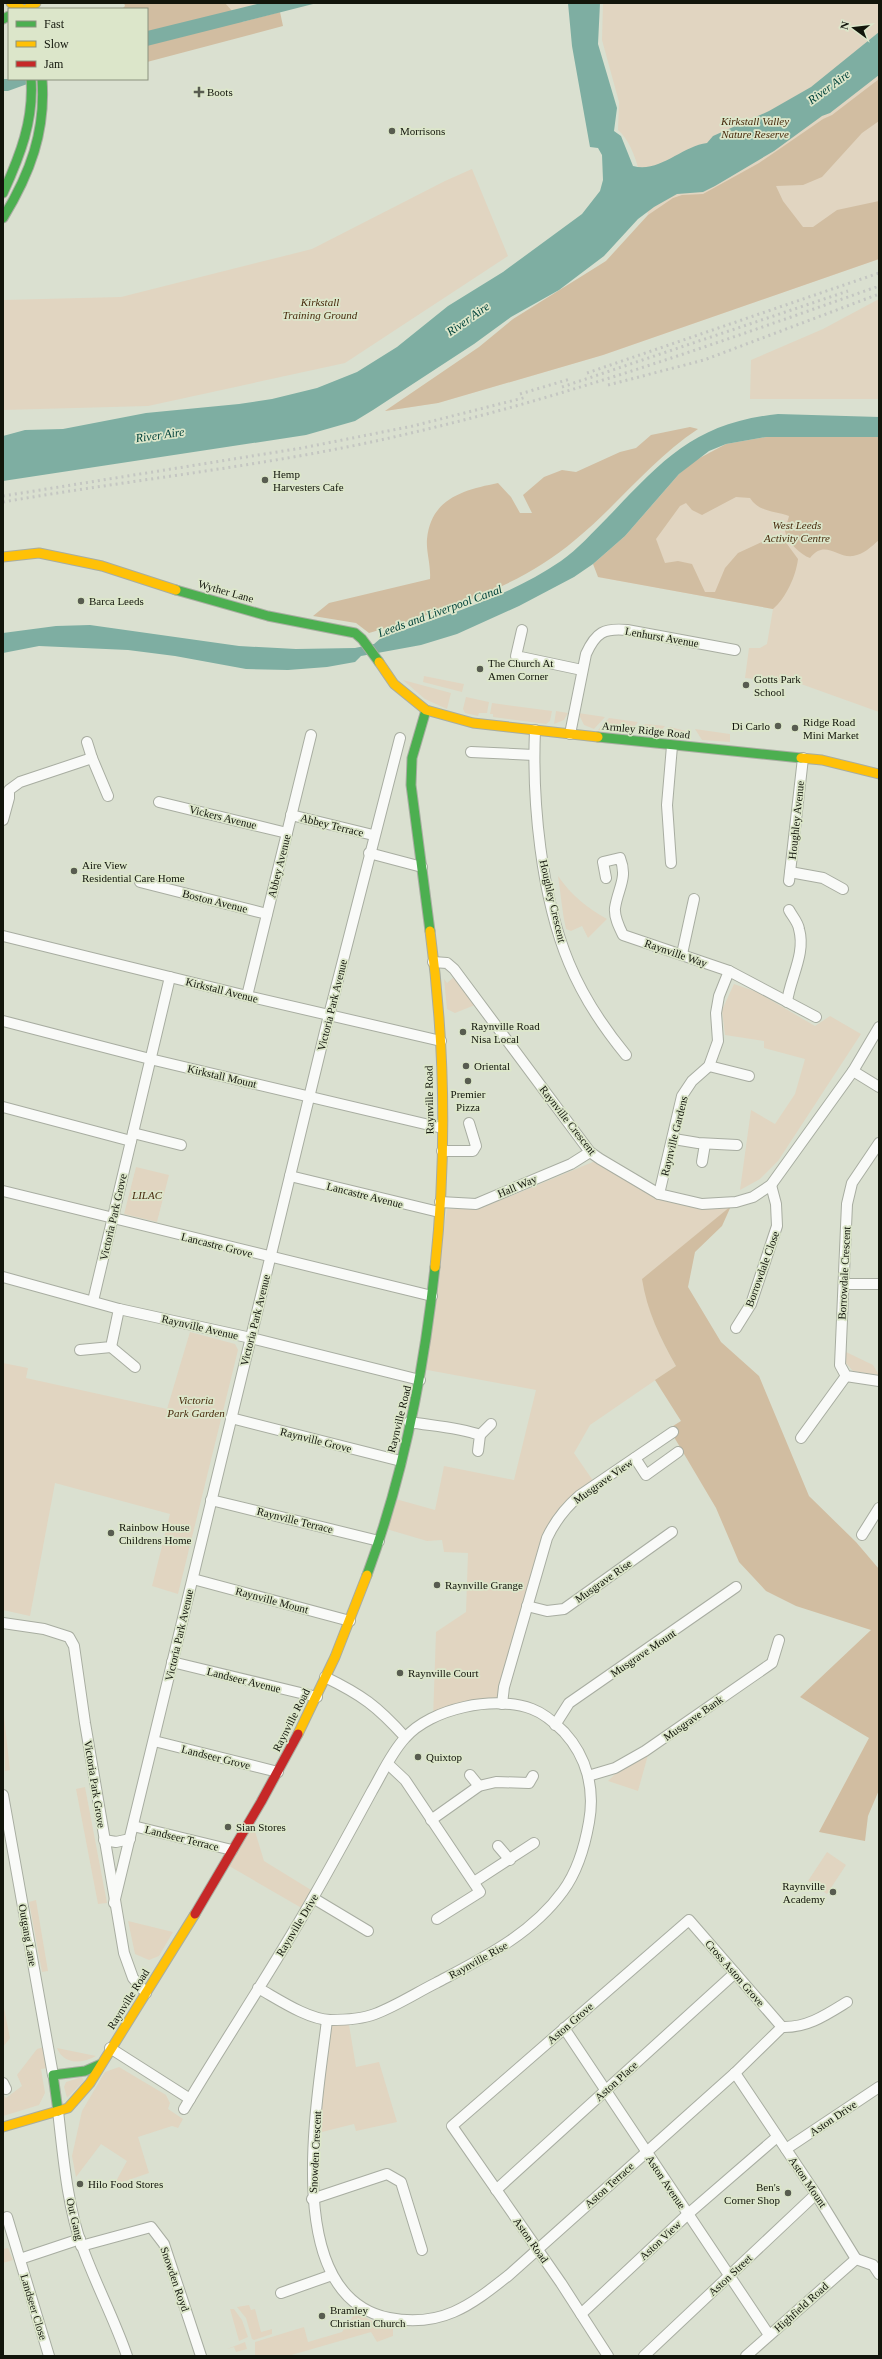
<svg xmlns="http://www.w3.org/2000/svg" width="882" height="2359" font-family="'Times New Roman',serif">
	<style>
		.green { fill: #e1d5c1 }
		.forest { fill: #d1bda1 }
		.water { fill: #7eaea2 }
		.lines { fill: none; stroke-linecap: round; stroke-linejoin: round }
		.street-casing { stroke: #a8ada1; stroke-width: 12 }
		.fast-casing { stroke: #a8ada1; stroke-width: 11 }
		.slow-casing { stroke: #a8ada1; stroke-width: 11 }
		.jam-casing { stroke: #a8ada1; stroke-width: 11 }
		.street { stroke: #f9faf8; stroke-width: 10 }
		.fast { stroke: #4caf50; stroke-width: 9 }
		.slow { stroke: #ffc107; stroke-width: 9 }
		.jam { stroke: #c62828; stroke-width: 9 }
		.rail { stroke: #c4c6c2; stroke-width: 3; stroke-dasharray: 2 4; stroke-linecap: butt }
		.poi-dot { fill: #585c50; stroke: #dce6ca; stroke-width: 1.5 }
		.labels { text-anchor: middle; stroke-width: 3.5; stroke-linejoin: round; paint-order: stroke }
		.poi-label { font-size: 11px; fill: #12150b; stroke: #dce6ca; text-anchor: start }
		.park-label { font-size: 11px; font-style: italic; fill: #482b0d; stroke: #dce6ca }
		.street-label { font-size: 11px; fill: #12150b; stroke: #dce6ca }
		.water-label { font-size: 12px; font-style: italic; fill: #01423a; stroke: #dce6ca }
	</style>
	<rect width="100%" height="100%" fill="#dae0d0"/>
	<!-- green -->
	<g class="green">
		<polygon points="174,3 261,3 182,23"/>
		<path d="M603,3H879V259L603,355L438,403L385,411L606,261L648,215C642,188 639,149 618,130L619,102L602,40Z"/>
		<polygon points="472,169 508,256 345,363 148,406 3,410 3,300 121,297 312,249 445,181"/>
		<polygon points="879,299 879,399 750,399 751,360 823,329"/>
		<polygon points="879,451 879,712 801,684 745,678 749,648 760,648 767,644 773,609 598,577 674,493"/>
		<polygon points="424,676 464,684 462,692 423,682"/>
		<polygon points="403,680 451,693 447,709 425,699"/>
		<polygon points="466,697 489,702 487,713 479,713 478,716 465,713 463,709"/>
		<polygon points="492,703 552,711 550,721 546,724 493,717 493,714 490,714"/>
		<polygon points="556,711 568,713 564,720 554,724"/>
		<polygon points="578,713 605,717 594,729 584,725"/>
		<polygon points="609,718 638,722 629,733 598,730"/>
		<polygon points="646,724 665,726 656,736 643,735 641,732 643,725"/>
		<polygon points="670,727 690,732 690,737 688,739 662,736 662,734"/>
		<polygon points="695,729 730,734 730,742 702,740"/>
		<path d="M558,876C571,895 587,908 607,919L588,938L582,926L571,931L566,929C562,911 561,895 558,876Z"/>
		<polygon points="454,977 475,1005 455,1013 447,1009 444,979 447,983"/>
		<polygon points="734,984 757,992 815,1026 830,1016 861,1034 778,1161 760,1179 740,1190 751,1110 775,1124 795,1094 805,1059 764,1048 764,1041 725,1035 722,1010"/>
		<path d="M600,1159L659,1194L702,1204L736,1202L643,1279C647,1311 660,1338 676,1366L590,1425L574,1453L596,1485L554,1522L502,1704L433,1719L436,1632L466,1612L468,1553L444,1552L442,1540L427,1541L383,1528L392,1498L435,1510L444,1466L514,1480L536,1390L422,1369L447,1209L473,1208L494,1203Z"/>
		<polygon points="136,1167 169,1175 157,1222 124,1214"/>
		<polygon points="190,1332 235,1344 238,1350 178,1594 152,1586 170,1514 55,1483 30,1616 3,1610 3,1363 28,1368 26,1378 167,1409"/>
		<polygon points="846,1352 873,1365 879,1375 853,1371 845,1362"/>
		<polygon points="3,1707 10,1770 5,1771"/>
		<polygon points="648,1755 638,1791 608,1781 614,1775"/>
		<polygon points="85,1787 107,1903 98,1904 76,1789"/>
		<polygon points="251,1818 264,1861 316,1893 305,1910 224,1863"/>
		<polygon points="827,1852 846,1865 827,1894 808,1881"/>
		<polygon points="36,1900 48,1971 42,1972 29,1902"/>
		<polygon points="128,1921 173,1932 159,1956 149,1960 135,1954"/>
		<polygon points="4,2008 10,2038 3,2047 3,2009"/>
		<polygon points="348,2019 356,2067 379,2062 397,2122 356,2131 354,2124 314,2134 327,2020"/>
		<polygon points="44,2047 48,2068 41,2069 45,2093 39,2105 3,2116 3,2094 6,2098 22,2086 17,2075 37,2049"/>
		<path d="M57,2048L96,2056C82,2064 64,2065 57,2048Z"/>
		<polygon points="119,2067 166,2095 170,2103 168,2109 183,2119 178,2128 172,2126 138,2137 149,2173 114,2185 127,2161 101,2144 76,2177 72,2156 82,2111 105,2072"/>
		<polygon points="82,2077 84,2081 67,2098 64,2087 66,2082"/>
		<polygon points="8,2248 13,2260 3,2263 3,2249"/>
		<polygon points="249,2305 251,2310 255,2309 261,2332 272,2329 272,2334 254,2340 252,2339 246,2318 237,2307"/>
		<polygon points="230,2309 234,2309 242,2320 248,2337 239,2341"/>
		<polygon points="356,2312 376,2323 393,2328 393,2336 377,2342 371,2332 288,2356 255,2356 255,2342 304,2327 308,2342 342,2332"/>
		<polygon points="245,2342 247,2349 236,2352 234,2347 227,2349"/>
	</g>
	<!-- forest -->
	<g class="forest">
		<polygon points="124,3 225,3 242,22 280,12 283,26 147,62 147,9 122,9 125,6"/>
		<polygon points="879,79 879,121 862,133 822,177 803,185 776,186 783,201 803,227 813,227 837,210 879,201 879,259 603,355 438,403 385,411 479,347 513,319 606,261 648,215 673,198 682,195 703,194 759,163 823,119 832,115"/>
		<path d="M690,427L698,429C651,460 618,505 575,540C516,590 441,611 369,633L356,623L313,616L329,603L430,579C431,565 426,552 427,539C431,498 464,490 498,483L511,497L520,513H532L523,495L544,477L562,470L576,472L620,452L636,448L651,435Z"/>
		<path d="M766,437H879V540C871,547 864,554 853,556C836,558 825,539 810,558C801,555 787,542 785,531C785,527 788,521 789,516C774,511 759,512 750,498L736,497L702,515L692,510L686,503L680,506L656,539L665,563L678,561L692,564L705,592H715L725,568L738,553L773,537H782L798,559C796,576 786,598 773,609L598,577L593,564L625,536L679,474L694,461L726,444Z"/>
		<path d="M731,1206L722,1226L695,1252L688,1287L721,1342L759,1376L809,1496L856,1542L879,1569V1790L868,1816L865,1841L819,1832L869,1738L800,1697L871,1630L796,1606L766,1591L739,1562L716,1508L674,1437L678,1434L673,1426L681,1421L655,1380L676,1366C660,1338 647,1311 642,1279Z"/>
	</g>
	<!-- water -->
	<g class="water">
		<polygon points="261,3 317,3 147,46 147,31"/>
		<path d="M568,3H600L598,44L617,108L614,131L621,136L633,166C660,173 682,146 707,143L713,136L769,111L811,87L879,32V75L830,113L822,116L774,151L715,186L703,192L677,194L654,207L638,219L604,256L559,290L511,317L474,344L373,410L355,421L306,435L3,481V436L25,430L63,429L146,413L239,404L272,399L317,388L357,372L397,347L448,306L503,272L582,214L600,191L603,180L602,155L598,148L590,147L572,46Z"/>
		<polygon points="3,79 41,79 8,91 3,91"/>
		<path d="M778,414L879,417V437H766L726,444L709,451L679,474L625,536L593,564L574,577L519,606L457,634L421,645L361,656L355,662L327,667L288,670L246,669L175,656L128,650L39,646L3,653V633L56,626L90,625L239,646L296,649L355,648L374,644L381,638C443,616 507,598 561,561C578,549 593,532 608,517C663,460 694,423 778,414Z"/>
	</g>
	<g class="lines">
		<defs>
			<g id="street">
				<polyline points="522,630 516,656 582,670"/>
				<path d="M535,730C532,801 541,896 569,963C583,997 603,1027 626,1055"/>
				<path d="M570,734L586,654C596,632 604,628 627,630L735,650"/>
				<polyline points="87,742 92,758"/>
				<polyline points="471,752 534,755"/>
				<polyline points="159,802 287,833"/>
				<polyline points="291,815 373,835"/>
				<polyline points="3,820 9,798 9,790 20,782 92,758 108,796"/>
				<polyline points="369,853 422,867"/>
				<polyline points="671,863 667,805 672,746"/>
				<polyline points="790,872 823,878 843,889"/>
				<path d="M606,878L603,862L620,858C628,878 618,888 615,908C614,917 619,927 623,935L729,971L816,1017"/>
				<polyline points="789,881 803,758"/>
				<polyline points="140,882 267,914"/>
				<polyline points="3,936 247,996 441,1041"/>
				<polyline points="682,954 694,899"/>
				<polyline points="433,962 447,963 454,969 590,1152 600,1159 659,1194 702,1204 736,1202 753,1197 771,1185 853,1071 879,1027"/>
				<polyline points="247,996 311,735"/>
				<path d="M787,1002C790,978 806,954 799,929C798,922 792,916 789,910"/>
				<polyline points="3,1021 150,1059 442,1128"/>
				<polyline points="709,1066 749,1076"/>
				<polyline points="853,1071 879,1087"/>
				<polyline points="3,1107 131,1141"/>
				<polyline points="133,1133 181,1145"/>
				<polyline points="674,1139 698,1143 737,1145"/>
				<polyline points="879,1143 852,1183 847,1204 840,1365 846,1376 879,1381"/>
				<polyline points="442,1151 473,1151 476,1146 469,1123"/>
				<polyline points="702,1162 705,1144"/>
				<polyline points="290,1176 439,1212"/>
				<polyline points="3,1191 432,1296"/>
				<polyline points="659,1194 682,1096 692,1081 709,1066 718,1041 716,1013 719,996 729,971"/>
				<polyline points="440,1202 476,1204 571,1164 590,1152"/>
				<polyline points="3,1277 119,1309 251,1338 420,1380"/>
				<polyline points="844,1284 879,1284"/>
				<polyline points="93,1301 170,977"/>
				<polyline points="736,1328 751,1304 777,1226 776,1204 771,1185"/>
				<polyline points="111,1347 135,1367"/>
				<polyline points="80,1350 111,1347 119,1309"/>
				<polyline points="231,1418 401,1461"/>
				<path d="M409,1422C433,1426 457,1427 480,1435L478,1451"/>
				<polyline points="480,1435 491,1424"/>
				<polyline points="801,1438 846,1376"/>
				<polyline points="635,1458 646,1475 678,1452"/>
				<polyline points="211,1500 379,1541"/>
				<polyline points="862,1535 879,1508"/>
				<polyline points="193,1579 350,1621"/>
				<polyline points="527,1606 547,1611 564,1609 672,1532"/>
				<polyline points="3,1623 44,1629 69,1637 74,1646 85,1723 124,1953 133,1978 146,1993"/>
				<polyline points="172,1662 317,1697"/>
				<path d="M325,1677C362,1695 377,1706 405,1737"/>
				<path d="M502,1704L504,1687L547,1538C555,1521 564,1509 579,1496L673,1432"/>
				<polyline points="555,1725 569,1703 736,1587"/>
				<polyline points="154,1741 278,1772"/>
				<polyline points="388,1764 405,1780 480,1892 437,1919"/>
				<polyline points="470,1775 479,1786"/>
				<polyline points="588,1776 615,1768 645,1751 772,1663 779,1640"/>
				<polyline points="3,1795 53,2075"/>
				<polyline points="431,1820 479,1786 496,1782 529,1783 533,1776"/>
				<polyline points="133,1826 232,1850"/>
				<polyline points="104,1840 116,1842 130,1839"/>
				<polyline points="498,1846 510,1860"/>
				<polyline points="474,1882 534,1843"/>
				<polyline points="313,1898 368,1931"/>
				<polyline points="114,1903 329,1015 400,738"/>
				<path d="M327,2020C318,2098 279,2296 389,2318C441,2328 470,2306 509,2275L735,2073L782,2027C807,2028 826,2015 847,2002"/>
				<polyline points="564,2028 769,2335"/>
				<polyline points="110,2048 190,2099"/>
				<polyline points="735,2073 816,2194 856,2259"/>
				<polyline points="3,2083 6,2089"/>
				<path d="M184,2109C226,2038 273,1969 314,1896C334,1861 353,1826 372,1791C382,1774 391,1753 405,1738C431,1708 495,1695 532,1709C543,1713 556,1724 564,1732C587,1757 595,1789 589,1822C585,1845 577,1872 563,1891C531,1935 483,1958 436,1983C416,1993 396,2006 375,2014C362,2019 344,2020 330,2020C307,2019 278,1999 258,1988"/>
				<path d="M58,2111C63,2153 67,2206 82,2246C95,2283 114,2318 127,2356"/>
				<polyline points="786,2149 879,2087"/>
				<polyline points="496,2190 735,1973"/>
				<polyline points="312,2199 387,2174 401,2182 422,2250"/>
				<polyline points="7,2217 49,2356"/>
				<polyline points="81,2246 151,2227 164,2244 201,2356"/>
				<polyline points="20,2259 80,2239"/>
				<polyline points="856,2259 873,2265 879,2274"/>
				<polyline points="281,2293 332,2275"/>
				<polyline points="581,2314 688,2214 777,2137"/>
				<polyline points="608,2356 561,2283 452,2126 689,1920 782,2027"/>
				<polyline points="644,2356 816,2194"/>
				<polyline points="746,2356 856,2259"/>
			</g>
			<g id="fast">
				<polyline points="3,19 9,16"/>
				<path d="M3,193C20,156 34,120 31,79"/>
				<path d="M3,218C30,174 46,131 42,79"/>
				<polyline points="176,590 268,616 355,633 362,639 379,662"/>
				<polyline points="426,710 412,758 411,785 430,931"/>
				<polyline points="598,737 801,758"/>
				<path d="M367,1575C403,1477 424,1371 435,1267"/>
				<polyline points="58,2111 53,2075 85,2071 101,2064"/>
			</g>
			<g id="slow">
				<polyline points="11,3 22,9"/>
				<polyline points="27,9 36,3"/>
				<polyline points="3,557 39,553 102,566 176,590"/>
				<polyline points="379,662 394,684 426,710 473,723 598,737"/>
				<polyline points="801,758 822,760 879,774"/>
				<path d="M430,931C445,1043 447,1155 435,1267"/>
				<polyline points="298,1734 335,1657 367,1575"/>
				<polyline points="3,2127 68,2108 90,2083 195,1914"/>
			</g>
			<polyline id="jam" points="195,1914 261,1802 298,1734"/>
		</defs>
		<!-- street casing -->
		<use href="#street" class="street-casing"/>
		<!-- fast casing -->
		<use href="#fast" class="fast-casing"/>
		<!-- slow casing -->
		<use href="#slow" class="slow-casing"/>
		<!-- jam casing -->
		<use href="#jam" class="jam-casing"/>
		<!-- street -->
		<use href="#street" class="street"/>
		<!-- fast -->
		<use href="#fast" class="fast"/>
		<!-- slow -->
		<use href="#slow" class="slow"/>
		<!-- jam -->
		<use href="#jam" class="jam"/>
		<!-- rail -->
		<g class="rail">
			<polyline points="587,373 879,273"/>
			<polyline points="608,385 704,360 879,294"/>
			<polyline points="562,387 848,291"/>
			<polyline points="520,394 570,379"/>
			<polyline points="3,496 302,448 413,426 527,397"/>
			<path d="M3,502C140,478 280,465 415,432C573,395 726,340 879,286"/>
		</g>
	</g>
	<!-- markers -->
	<g class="poi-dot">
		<path d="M197 86h4v4h4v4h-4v4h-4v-4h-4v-4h4z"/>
		<circle cx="392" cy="131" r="4"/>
		<circle cx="265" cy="480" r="4"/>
		<circle cx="81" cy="601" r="4"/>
		<circle cx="480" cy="669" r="4"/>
		<circle cx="746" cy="685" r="4"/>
		<circle cx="778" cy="726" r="4"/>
		<circle cx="795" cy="728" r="4"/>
		<circle cx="74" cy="871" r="4"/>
		<circle cx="463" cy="1032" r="4"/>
		<circle cx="466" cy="1066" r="4"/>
		<circle cx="468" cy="1081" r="4"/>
		<circle cx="111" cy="1533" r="4"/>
		<circle cx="437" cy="1585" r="4"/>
		<circle cx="400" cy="1673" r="4"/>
		<circle cx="418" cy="1757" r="4"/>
		<circle cx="228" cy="1827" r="4"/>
		<circle cx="833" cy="1892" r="4"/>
		<circle cx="80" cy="2184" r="4"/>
		<circle cx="788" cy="2193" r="4"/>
		<circle cx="322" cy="2316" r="4"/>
	</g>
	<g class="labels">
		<!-- poi labels -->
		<g class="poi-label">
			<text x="207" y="96">Boots</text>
			<text x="400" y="135">Morrisons</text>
			<text x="273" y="478">Hemp<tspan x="273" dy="13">Harvesters Cafe</tspan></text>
			<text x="89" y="605">Barca Leeds</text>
			<text x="488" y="667">The Church At<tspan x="488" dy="13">Amen Corner</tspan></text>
			<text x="754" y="683">Gotts Park<tspan x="754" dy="13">School</tspan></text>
			<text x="803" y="726">Ridge Road<tspan x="803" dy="13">Mini Market</tspan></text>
			<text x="770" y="730" text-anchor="end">Di Carlo</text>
			<text x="82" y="869">Aire View<tspan x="82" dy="13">Residential Care Home</tspan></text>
			<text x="471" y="1030">Raynville Road<tspan x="471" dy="13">Nisa Local</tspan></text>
			<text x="474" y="1070">Oriental</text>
			<text x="468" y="1098" text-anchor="middle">Premier<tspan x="468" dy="13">Pizza</tspan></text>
			<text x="119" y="1531">Rainbow House<tspan x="119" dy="13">Childrens Home</tspan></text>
			<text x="445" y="1589">Raynville Grange</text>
			<text x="408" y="1677">Raynville Court</text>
			<text x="426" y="1761">Quixtop</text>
			<text x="236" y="1831">Sian Stores</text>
			<text x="825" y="1890" text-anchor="end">Raynville<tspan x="825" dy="13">Academy</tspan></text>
			<text x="88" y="2188">Hilo Food Stores</text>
			<text x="780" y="2191" text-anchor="end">Ben's<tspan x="780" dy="13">Corner Shop</tspan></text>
			<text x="330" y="2314">Bramley<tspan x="330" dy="13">Christian Church</tspan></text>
		</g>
		<!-- park labels -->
		<g class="park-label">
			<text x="755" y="125">Kirkstall Valley<tspan x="755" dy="13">Nature Reserve</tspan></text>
			<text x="320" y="306">Kirkstall<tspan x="320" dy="13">Training Ground</tspan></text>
			<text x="797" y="529">West Leeds<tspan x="797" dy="13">Activity Centre</tspan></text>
			<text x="147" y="1199">LILAC</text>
			<text x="196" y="1404">Victoria<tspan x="196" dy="13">Park Garden</tspan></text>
		</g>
		<!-- street labels -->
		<g class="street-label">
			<text transform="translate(226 591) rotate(16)" y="4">Wyther Lane</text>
			<text transform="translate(662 637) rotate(10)" y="4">Lenhurst Avenue</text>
			<text transform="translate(646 730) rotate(6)" y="4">Armley Ridge Road</text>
			<text transform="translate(223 817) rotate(14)" y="4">Vickers Avenue</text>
			<text transform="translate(796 820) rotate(-84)" y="4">Houghley Avenue</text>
			<text transform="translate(332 825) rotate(14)" y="4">Abbey Terrace</text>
			<text transform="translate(279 866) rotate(-76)" y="4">Abbey Avenue</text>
			<text transform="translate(215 901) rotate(14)" y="4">Boston Avenue</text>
			<text transform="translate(553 901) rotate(77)" y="4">Houghley Crescent</text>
			<text transform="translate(676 953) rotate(19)" y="4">Raynville Way</text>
			<text transform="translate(222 990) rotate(14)" y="4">Kirkstall Avenue</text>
			<text transform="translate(332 1005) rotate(-76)" y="4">Victoria Park Avenue</text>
			<text transform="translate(222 1076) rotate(13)" y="4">Kirkstall Mount</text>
			<text transform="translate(429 1100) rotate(-91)" y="4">Raynville Road</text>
			<text transform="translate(568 1120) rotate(52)" y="4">Raynville Crescent</text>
			<text transform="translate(674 1136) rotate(-76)" y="4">Raynville Gardens</text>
			<text transform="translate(517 1186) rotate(-23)" y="4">Hall Way</text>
			<text transform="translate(365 1195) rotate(14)" y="4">Lancastre Avenue</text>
			<text transform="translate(113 1217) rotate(-77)" y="4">Victoria Park Grove</text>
			<text transform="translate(217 1245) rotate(14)" y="4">Lancastre Grove</text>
			<text transform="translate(762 1269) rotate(-70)" y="4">Borrowdale Close</text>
			<text transform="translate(844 1273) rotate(-87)" y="4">Borrowdale Crescent</text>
			<text transform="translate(255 1320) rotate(-76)" y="4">Victoria Park Avenue</text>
			<text transform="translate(200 1327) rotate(13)" y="4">Raynville Avenue</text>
			<text transform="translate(399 1419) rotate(-76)" y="4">Raynville Road</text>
			<text transform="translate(316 1440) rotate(14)" y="4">Raynville Grove</text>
			<text transform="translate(603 1481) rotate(-35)" y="4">Musgrave View</text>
			<text transform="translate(295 1520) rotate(14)" y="4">Raynville Terrace</text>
			<text transform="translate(603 1581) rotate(-35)" y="4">Musgrave Rise</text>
			<text transform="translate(272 1600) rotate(15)" y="4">Raynville Mount</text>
			<text transform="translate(179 1635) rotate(-77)" y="4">Victoria Park Avenue</text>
			<text transform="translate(643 1653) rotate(-34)" y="4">Musgrave Mount</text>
			<text transform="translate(244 1680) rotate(14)" y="4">Landseer Avenue</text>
			<text transform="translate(693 1718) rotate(-35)" y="4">Musgrave Bank</text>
			<text transform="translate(291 1720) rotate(-63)" y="4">Raynville Road</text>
			<text transform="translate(216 1757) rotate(14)" y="4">Landseer Grove</text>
			<text transform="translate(95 1784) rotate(81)" y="4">Victoria Park Grove</text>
			<text transform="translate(182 1838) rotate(14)" y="4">Landseer Terrace</text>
			<text transform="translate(297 1925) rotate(-59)" y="4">Raynville Drive</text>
			<text transform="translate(28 1935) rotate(80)" y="4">Outgang Lane</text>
			<text transform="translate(478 1960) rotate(-29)" y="4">Raynville Rise</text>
			<text transform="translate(735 1973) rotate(49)" y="4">Cross Aston Grove</text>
			<text transform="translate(128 1999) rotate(-58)" y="4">Raynville Road</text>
			<text transform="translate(570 2023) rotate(-41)" y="4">Aston Grove</text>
			<text transform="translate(616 2081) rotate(-42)" y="4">Aston Place</text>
			<text transform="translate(833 2118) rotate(-34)" y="4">Aston Drive</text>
			<text transform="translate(315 2152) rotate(-87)" y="4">Snowden Crescent</text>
			<text transform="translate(666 2182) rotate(56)" y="4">Aston Avenue</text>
			<text transform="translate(808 2182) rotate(56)" y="4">Aston Mount</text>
			<text transform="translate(609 2185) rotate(-42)" y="4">Aston Terrace</text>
			<text transform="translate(75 2219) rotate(77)" y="4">Out Gang</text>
			<text transform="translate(531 2240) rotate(55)" y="4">Aston Road</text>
			<text transform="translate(660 2240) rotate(-43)" y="4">Aston View</text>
			<text transform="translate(730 2275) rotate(-43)" y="4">Aston Street</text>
			<text transform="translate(175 2279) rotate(71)" y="4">Snowden Royd</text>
			<text transform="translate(34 2307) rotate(73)" y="4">Landseer Close</text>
			<text transform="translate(801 2307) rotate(-42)" y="4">Highfield Road</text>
		</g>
		<!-- water labels -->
		<g class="water-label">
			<text transform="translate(829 87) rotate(-36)" y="4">River Aire</text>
			<text transform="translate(468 319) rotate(-35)" y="4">River Aire</text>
			<text transform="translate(160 435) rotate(-8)" y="4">River Aire</text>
			<text transform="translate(440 611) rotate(-20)" y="4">Leeds and Liverpool Canal</text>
		</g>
	</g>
	<!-- border -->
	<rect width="882" height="2359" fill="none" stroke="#12150b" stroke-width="8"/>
	<!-- legend -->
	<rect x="8" y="8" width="140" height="72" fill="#dce6ca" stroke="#8b927e"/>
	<rect x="16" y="21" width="20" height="6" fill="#4caf50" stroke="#8b927e"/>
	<text x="44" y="28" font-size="12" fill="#12150b">Fast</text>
	<rect x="16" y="41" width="20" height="6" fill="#ffc107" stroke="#8b927e"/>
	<text x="44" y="48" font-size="12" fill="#12150b">Slow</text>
	<rect x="16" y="61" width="20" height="6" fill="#c62828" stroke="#8b927e"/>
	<text x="44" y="68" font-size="12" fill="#12150b">Jam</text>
	<!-- north arrow -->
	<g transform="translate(854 28) rotate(285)" stroke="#dce6ca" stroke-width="3" paint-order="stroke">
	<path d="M0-3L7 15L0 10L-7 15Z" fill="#12150b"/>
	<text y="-6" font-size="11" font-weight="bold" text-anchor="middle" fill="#12150b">N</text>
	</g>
</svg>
